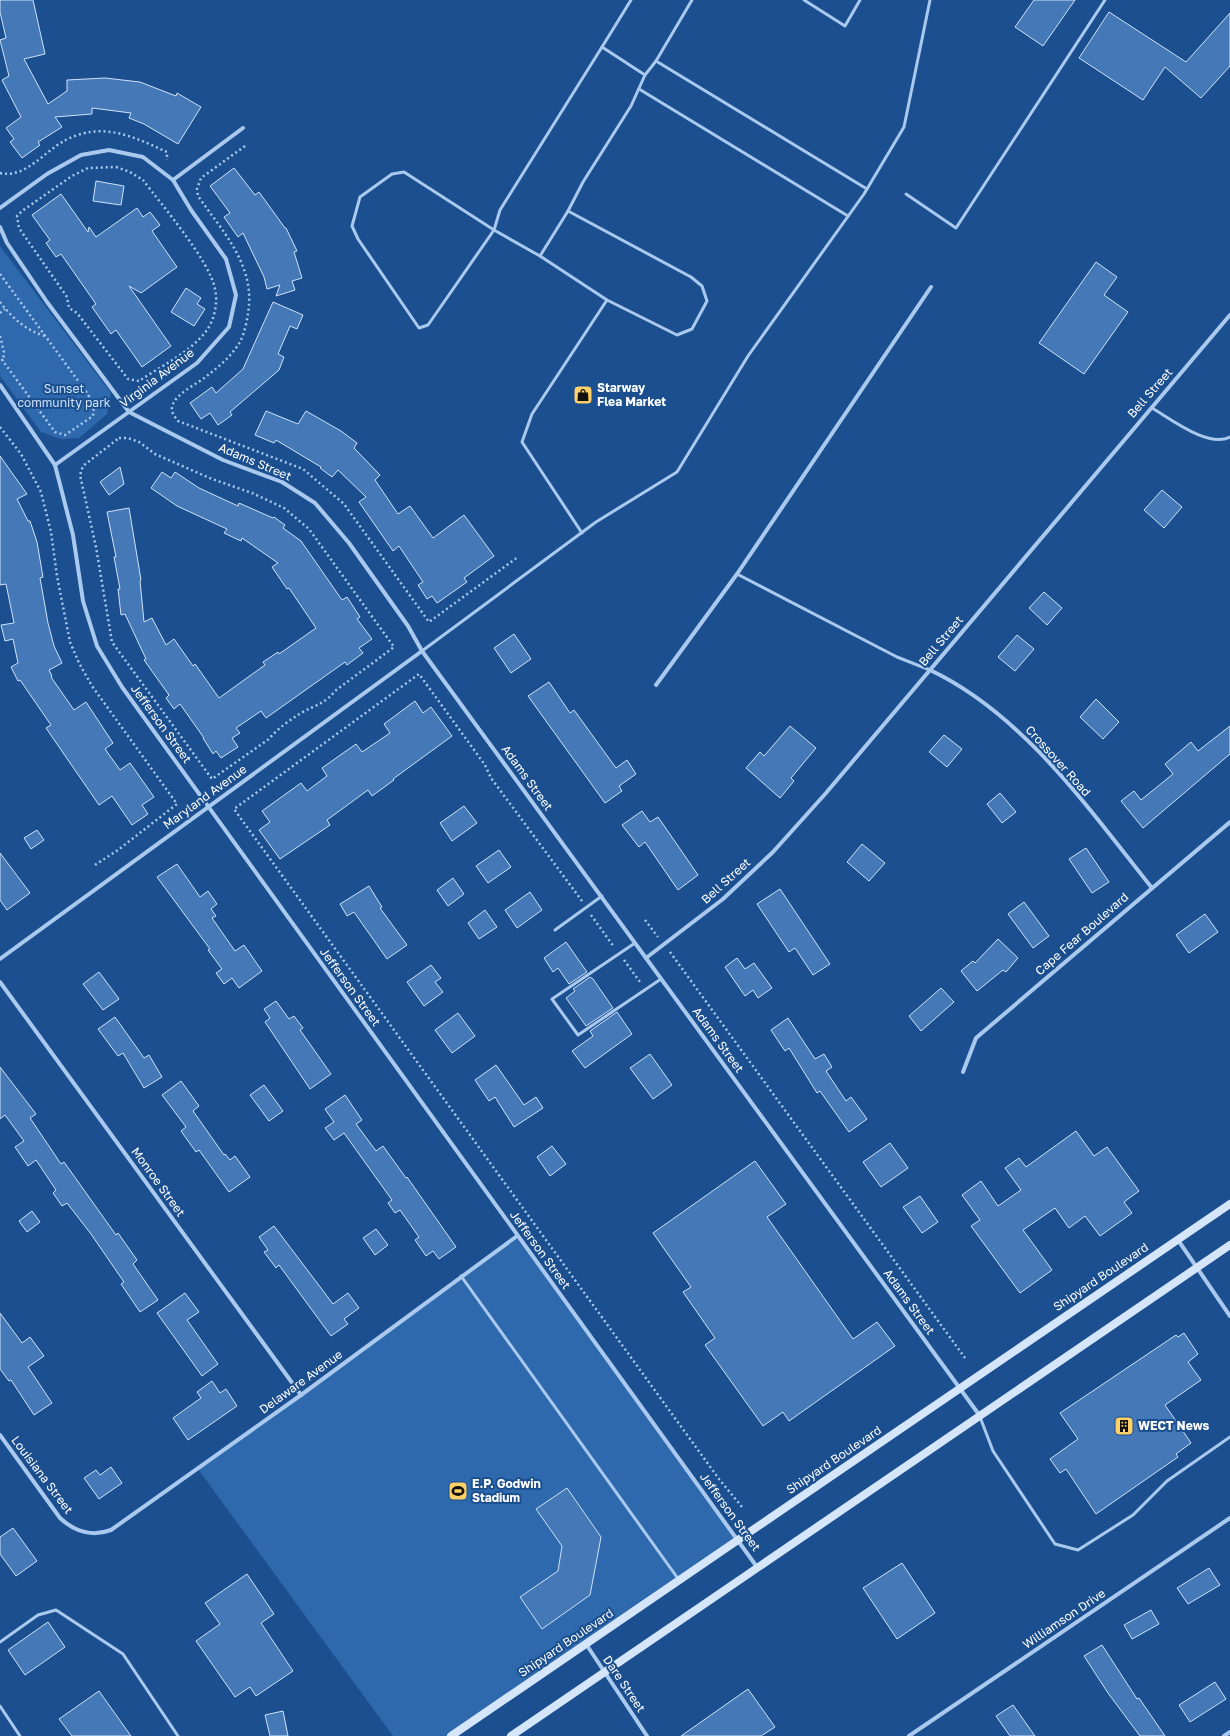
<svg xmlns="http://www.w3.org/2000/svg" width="1230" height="1736" font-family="'Golos Text',sans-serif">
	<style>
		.green { fill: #2e69ad }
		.building { fill: #4478b7; stroke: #cfe3fa }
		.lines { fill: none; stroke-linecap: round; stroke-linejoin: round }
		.path { stroke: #a9c9ee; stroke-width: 2.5; stroke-dasharray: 2 3; stroke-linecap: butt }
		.lane { stroke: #a9c9ee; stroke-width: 3 }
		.street { stroke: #a9c9ee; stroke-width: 4 }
		.secondary { stroke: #d6e6fa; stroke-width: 8 }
		.labels { text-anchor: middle; stroke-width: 4; stroke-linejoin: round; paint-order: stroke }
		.street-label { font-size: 12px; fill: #fff; stroke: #1b4f8f }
		.poi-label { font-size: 12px; font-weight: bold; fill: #fff; stroke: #1b4f8f; text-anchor: start }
		.park-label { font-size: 12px; fill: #cfe3fa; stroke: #1b4f8f }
	</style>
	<rect width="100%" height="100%" fill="#1b4f8f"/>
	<!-- green -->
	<g class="green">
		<polygon points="0,246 111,393 107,414 79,438 61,439 41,432 0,376"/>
		<polygon points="517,1236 738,1540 451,1736 393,1736 198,1469"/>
	</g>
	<!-- building -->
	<g class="building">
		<polygon points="0,0 33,0 45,54 24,59 48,104 67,91 67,80 105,78 140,82 176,96 177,93 201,107 178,144 144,124 129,118 131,113 92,108 92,114 55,117 62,127 38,142 40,145 22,158 10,142 14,139 6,128 21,117 2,80 9,76 0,40 6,38 0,12"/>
		<polygon points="1034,0 1075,0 1043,46 1015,27"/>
		<polygon points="1109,12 1186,62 1230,13 1230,66 1201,98 1165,67 1143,100 1079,58"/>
		<polygon points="234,168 255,195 259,192 285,228 286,228 297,251 294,252 302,278 292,281 295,290 276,296 280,285 267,289 264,277 243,233 238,237 224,217 230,213 210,186"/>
		<polygon points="96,181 124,186 121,205 93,201"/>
		<polygon points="61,194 88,232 89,227 96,237 137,208 143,217 150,212 160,225 152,231 177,267 141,293 129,286 171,346 142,367 116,330 111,334 92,307 96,304 61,254 56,257 46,243 50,240 32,215"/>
		<polygon points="1096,262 1117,277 1104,295 1128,312 1084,374 1039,343"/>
		<polygon points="186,288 201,298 197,304 205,309 194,326 171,312"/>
		<polygon points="273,302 303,315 297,329 290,326 278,354 284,357 279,370 230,412 232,415 218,425 210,413 201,419 190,403 212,387 216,393 243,369"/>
		<polygon points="266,411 298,424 306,411 341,431 357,443 354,448 380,475 375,480 398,514 410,506 433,538 464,515 494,556 464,578 467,582 437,603 432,596 427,599 418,585 423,582 399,546 393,551 359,502 366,497 338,470 332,477 320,468 321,467 276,440 274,443 255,435"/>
		<polygon points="0,456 27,494 17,499 28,521 30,521 37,542 43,577 40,578 48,623 54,646 62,663 49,670 52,676 51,677 74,710 86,702 113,743 105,749 120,770 130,763 154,797 142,805 148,814 132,825 112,796 99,805 46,728 51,725 20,680 18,681 11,667 18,663 13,639 5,641 1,625 14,623 6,584 0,585"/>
		<polygon points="120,467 124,484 109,495 100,482"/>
		<polygon points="162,472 171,478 175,472 199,488 238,506 239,503 273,518 274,517 285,525 283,528 301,541 342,600 347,597 360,617 357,619 372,639 359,648 363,653 347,665 345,662 266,718 261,711 236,728 240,733 232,738 238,747 221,758 216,751 213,754 203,738 204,738 180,704 174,709 166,698 169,695 144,660 146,659 125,614 121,615 118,589 120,589 114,557 116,557 107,512 129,508 141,580 140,581 144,622 152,618 166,645 174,639 193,666 195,664 219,698 265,665 263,662 278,652 279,654 316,628 289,588 287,589 272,567 278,563 242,538 241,541 224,533 227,529 177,506 151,488"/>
		<polygon points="1162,490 1182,507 1164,528 1144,510"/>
		<polygon points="1044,592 1062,608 1047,625 1029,608"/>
		<polygon points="514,634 531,659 511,673 494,648"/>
		<polygon points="1017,635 1034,649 1015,671 998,657"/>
		<polygon points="549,682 570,713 574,710 616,768 627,760 636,774 619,786 622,791 605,803 528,696"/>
		<polygon points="1096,699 1119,722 1103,739 1080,717"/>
		<polygon points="415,701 423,713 431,707 452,736 393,779 394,780 372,796 368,790 327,820 330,825 280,859 259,830 270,822 262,811 301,783 307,791 327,776 322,768 356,744 362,752 390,733 384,724"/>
		<polygon points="790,726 816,748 791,778 794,781 780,798 746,768 760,752 764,756"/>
		<polygon points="1230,726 1230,754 1143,828 1121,801 1134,791 1141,800 1173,774 1165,764 1191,742 1198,751"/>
		<polygon points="944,735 962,749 947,767 929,752"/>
		<polygon points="1000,793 1016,812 1002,823 987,804"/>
		<polygon points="464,806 477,823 452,841 440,823"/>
		<polygon points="642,811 650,822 658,817 698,875 678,890 645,842 639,847 622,825"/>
		<polygon points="37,830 44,840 31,849 24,838"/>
		<polygon points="862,844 885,863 869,881 847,862"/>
		<polygon points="1086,848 1109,882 1092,893 1069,859"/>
		<polygon points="499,850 511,867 488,883 476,866"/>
		<polygon points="0,853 30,893 7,910 0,900"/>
		<polygon points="177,864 200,897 208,891 217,904 211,909 216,916 212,918 235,951 244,945 262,971 239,988 232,978 224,984 216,973 222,969 208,950 210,949 157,877"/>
		<polygon points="453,878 464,894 448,906 437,890"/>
		<polygon points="369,886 382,907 380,908 407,945 387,959 354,912 347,916 340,904"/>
		<polygon points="780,889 830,964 813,975 795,948 789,952 757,904"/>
		<polygon points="530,892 542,910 517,928 505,910"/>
		<polygon points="1024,902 1049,936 1033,948 1008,914"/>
		<polygon points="485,910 497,927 479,939 468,923"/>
		<polygon points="1205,914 1218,932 1189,953 1176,935"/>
		<polygon points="998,939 1018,958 1006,972 1003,970 977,991 961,971 973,961 975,963"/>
		<polygon points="566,942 587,972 569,984 558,968 553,972 544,958"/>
		<polygon points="737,958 745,969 754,963 772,988 758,998 753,990 745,996 725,967"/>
		<polygon points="431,965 441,978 435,982 443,992 424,1006 407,982"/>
		<polygon points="99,972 119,999 103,1010 83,984"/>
		<polygon points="590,977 593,979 613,1008 586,1026 566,998 575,991 573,989"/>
		<polygon points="941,988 954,1002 921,1031 909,1016"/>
		<polygon points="276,1001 289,1019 294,1016 303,1028 300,1030 331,1074 310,1089 265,1022 270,1018 264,1009"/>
		<polygon points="617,1012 632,1034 585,1068 572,1051 593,1036 590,1031"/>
		<polygon points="458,1013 475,1036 452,1053 435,1030"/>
		<polygon points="115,1017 144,1058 149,1055 162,1077 144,1088 123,1053 118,1056 98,1029"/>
		<polygon points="788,1018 815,1059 824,1054 832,1067 826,1071 846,1101 851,1097 867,1119 849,1132 820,1091 817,1093 789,1048 785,1051 771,1030"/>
		<polygon points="650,1054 672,1085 653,1099 630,1068"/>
		<polygon points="496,1065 524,1105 536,1097 543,1108 514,1127 495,1097 489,1101 475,1080"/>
		<polygon points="0,1067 36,1114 30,1118 61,1164 64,1162 116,1235 118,1233 137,1260 133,1264 158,1300 140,1312 121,1284 124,1282 91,1234 67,1203 62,1206 53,1193 56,1190 36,1160 28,1166 15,1147 24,1141 5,1115 0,1119"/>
		<polygon points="181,1081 199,1106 193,1111 224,1155 225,1154 230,1160 235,1156 250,1177 229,1192 199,1150 196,1152 181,1131 186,1127 162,1095"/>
		<polygon points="264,1085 283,1111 269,1121 250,1095"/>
		<polygon points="345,1095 362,1120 356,1124 376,1151 383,1146 406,1178 407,1177 456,1247 439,1259 433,1251 426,1256 415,1240 419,1237 400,1210 395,1213 388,1203 392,1200 344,1133 334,1140 325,1128 334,1122 325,1109"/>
		<polygon points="1076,1131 1094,1156 1107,1147 1139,1191 1124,1202 1132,1213 1100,1236 1085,1216 1069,1228 1055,1208 1023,1230 1052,1270 1020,1293 971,1226 980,1220 962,1195 981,1181 998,1206 1021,1190 1005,1168 1019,1158 1026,1167"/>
		<polygon points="890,1143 908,1168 881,1187 863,1162"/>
		<polygon points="552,1146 566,1164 550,1176 537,1157"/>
		<polygon points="755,1161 786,1204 767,1217 853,1339 877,1322 895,1346 789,1421 783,1412 763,1426 705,1345 715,1338 683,1292 691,1287 653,1233"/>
		<polygon points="920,1196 938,1222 922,1233 903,1207"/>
		<polygon points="32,1211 40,1222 27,1232 19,1221"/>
		<polygon points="274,1226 333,1304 348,1293 359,1308 344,1319 348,1324 331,1336 279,1265 276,1268 264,1252 268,1250 259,1237"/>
		<polygon points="376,1229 388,1245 375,1255 363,1238"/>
		<polygon points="185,1293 199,1312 187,1320 218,1364 202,1376 157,1313"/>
		<polygon points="0,1313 22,1343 30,1337 44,1356 28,1367 52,1403 34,1415 11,1380 9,1381 0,1369"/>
		<polygon points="1184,1333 1198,1354 1188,1362 1201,1380 1165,1405 1191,1443 1176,1454 1178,1457 1096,1514 1066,1469 1060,1473 1050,1459 1078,1439 1060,1413 1176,1335 1178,1337"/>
		<polygon points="212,1381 220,1393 226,1389 237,1406 188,1440 173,1418 201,1398 197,1392"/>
		<polygon points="111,1467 122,1483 99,1499 84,1478 96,1470 100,1475"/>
		<polygon points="567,1488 601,1537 590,1595 542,1629 520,1597 558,1571 562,1546 536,1509"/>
		<polygon points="13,1528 37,1561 16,1576 0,1554 0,1537"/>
		<polygon points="902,1563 935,1613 897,1639 863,1588"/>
		<polygon points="1209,1568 1220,1585 1188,1604 1177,1588"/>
		<polygon points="247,1574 274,1614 261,1623 293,1671 256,1696 250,1687 235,1697 196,1641 220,1624 205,1603"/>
		<polygon points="1151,1610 1159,1624 1132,1639 1124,1625"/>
		<polygon points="48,1622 65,1647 25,1675 8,1650"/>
		<polygon points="1102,1645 1137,1699 1139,1698 1165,1736 1140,1736 1108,1693 1084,1656"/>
		<polygon points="1215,1682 1226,1699 1190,1722 1179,1705"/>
		<polygon points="748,1689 775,1727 761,1736 681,1736"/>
		<polygon points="99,1691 131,1736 72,1736 59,1719"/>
		<polygon points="1013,1705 1035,1736 1010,1736 996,1716"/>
		<polygon points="283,1711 288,1736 270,1736 265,1715"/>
	</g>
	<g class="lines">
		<!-- path -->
		<g class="path">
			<path d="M245,146L201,178L197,189L198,196C223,232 256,266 248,313C247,322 244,334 240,342C232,355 220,366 208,375C198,384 175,393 172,407C171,413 175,417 178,421L303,469L344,504L429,622L518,557"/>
			<path d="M116,167L130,172L143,180C161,204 210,261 215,289C218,302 215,318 207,330C191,352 161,366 139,381L128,379L77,313L69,308L67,297L19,228L17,216L22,211L72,176L88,168Z"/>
			<path d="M0,173C25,179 45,151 64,141C70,137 83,133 90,132C117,128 143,141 167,152V160"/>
			<polyline points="0,274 87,393 94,405 93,416 65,435 55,432 0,357"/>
			<path d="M0,302C11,317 27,331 45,336"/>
			<polyline points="0,313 5,309"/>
			<polyline points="0,336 4,352 3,361"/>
			<polyline points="0,427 21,454 41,492 51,532 57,576 70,642 79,663 92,686 177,804 118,850 95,865"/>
			<path d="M119,438H128L139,442L155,454L212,479L252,493L284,508L309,529L394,647L335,691C325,704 315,705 301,713C290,720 278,728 269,739L212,779L112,642L96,547L80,475L83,466Z"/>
			<polyline points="582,901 491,778 485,765 419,674 234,809 719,1479 742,1507"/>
			<polyline points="591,915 614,947"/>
			<polyline points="645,920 658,937"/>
			<polyline points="670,952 965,1358"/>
			<polyline points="624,960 640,982"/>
		</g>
		<!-- lane -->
		<g class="lane">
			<polyline points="631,0 602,47 645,75"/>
			<polyline points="804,0 845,26 860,0"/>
			<polyline points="656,61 867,189"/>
			<polyline points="639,89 848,216"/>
			<polyline points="906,194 956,228 1105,0"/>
			<polyline points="568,211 583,182 631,106 645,75 656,61 692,0"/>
			<polyline points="540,256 494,230 428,325 419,328 358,239 352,226 360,197 392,174 404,172 494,230 500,210 602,47"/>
			<path d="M1152,408C1171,419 1208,448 1230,437"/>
			<polyline points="582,533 522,442 532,414 607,300 677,335 692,329 707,301 702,286 691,277 568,211 540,256 607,300"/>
			<polyline points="737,574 897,657 930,670"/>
			<polyline points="422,651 596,522 677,472 748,356 864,194 904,127 930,0"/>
			<polyline points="555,930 602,896"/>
			<polyline points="635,943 552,999 578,1035 661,979"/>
			<polyline points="461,1276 679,1580"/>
			<polyline points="980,1417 993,1451 1055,1544 1078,1550 1133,1515 1167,1481 1230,1437"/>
			<polyline points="0,1642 38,1615 56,1610 123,1654 178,1736"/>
			<polyline points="0,1706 20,1736"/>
		</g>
		<!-- street -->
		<g class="street">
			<polyline points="173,180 243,128"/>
			<polyline points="0,208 47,174 81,155 109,150 143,157 173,180 191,210 226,259 236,295 229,327 197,363 55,465"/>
			<polyline points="0,227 7,243 47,302 129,412 223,460 282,482 315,503 349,543 408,626 422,651 980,1416"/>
			<polyline points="0,385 55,465 73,535 83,601 97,646 122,687 757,1567"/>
			<path d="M930,670C1023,714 1089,809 1152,888"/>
			<polyline points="656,685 737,574 931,287"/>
			<polyline points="646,958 723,899 773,852 826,793 1230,315"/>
			<polyline points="0,959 422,651"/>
			<polyline points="0,982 301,1395"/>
			<polyline points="963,1072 976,1038 1230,822"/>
			<polyline points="1178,1240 1230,1316"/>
			<path d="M0,1435L60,1518C75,1532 92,1537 111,1530L301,1395L517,1236"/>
			<polyline points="586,1644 647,1736"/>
			<polyline points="909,1736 1230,1518"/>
			<polyline points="1224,1736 1230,1732"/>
		</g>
		<!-- secondary -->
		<g class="secondary">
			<polyline points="451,1736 1230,1204"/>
			<polyline points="511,1736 1230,1245"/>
		</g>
	</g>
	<!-- icons -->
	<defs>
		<symbol id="shop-square" viewBox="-11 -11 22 22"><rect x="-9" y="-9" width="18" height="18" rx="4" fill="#ffd166" stroke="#1b4f8f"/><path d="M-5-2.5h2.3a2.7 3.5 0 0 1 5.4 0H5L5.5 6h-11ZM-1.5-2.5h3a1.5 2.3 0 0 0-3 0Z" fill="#111"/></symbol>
		<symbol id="building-square" viewBox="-11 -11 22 22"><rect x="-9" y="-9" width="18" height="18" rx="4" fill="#ffd166" stroke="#1b4f8f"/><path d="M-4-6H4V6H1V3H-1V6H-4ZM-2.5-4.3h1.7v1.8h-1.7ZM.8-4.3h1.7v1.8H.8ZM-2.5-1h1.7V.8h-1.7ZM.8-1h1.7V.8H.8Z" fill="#111"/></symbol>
		<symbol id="stadium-square" viewBox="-11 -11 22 22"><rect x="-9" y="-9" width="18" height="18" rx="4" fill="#ffd166" stroke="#1b4f8f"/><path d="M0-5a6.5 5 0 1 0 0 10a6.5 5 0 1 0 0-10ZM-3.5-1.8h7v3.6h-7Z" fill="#111"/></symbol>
	</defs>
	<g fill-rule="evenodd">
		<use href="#shop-square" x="572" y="384" width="22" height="22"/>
		<use href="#building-square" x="1113" y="1415" width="22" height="22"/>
		<use href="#stadium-square" x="447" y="1480" width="22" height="22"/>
	</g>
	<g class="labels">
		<!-- street labels -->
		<g class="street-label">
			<text transform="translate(157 378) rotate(-37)" y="4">Virginia Avenue</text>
			<text transform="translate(1150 393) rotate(-49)" y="4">Bell Street</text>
			<text transform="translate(255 462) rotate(23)" y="4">Adams Street</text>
			<text transform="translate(941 641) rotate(-50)" y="4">Bell Street</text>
			<text transform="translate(161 724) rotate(54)" y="4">Jefferson Street</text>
			<text transform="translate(1058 761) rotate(48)" y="4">Crossover Road</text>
			<text transform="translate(527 778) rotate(54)" y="4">Adams Street</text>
			<text transform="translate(205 797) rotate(-36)" y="4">Maryland Avenue</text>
			<text transform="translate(726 881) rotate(-42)" y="4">Bell Street</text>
			<text transform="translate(1082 934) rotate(-41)" y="4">Cape Fear Boulevard</text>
			<text transform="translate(350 987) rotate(54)" y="4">Jefferson Street</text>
			<text transform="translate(718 1040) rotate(54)" y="4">Adams Street</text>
			<text transform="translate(158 1182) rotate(54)" y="4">Monroe Street</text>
			<text transform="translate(540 1250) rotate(54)" y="4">Jefferson Street</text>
			<text transform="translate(1101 1277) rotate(-34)" y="4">Shipyard Boulevard</text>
			<text transform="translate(909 1302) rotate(54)" y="4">Adams Street</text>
			<text transform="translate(301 1382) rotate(-36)" y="4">Delaware Avenue</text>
			<text transform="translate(834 1460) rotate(-34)" y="4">Shipyard Boulevard</text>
			<text transform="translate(42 1475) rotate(53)" y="4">Louisiana Street</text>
			<text transform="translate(730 1512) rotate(54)" y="4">Jefferson Street</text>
			<text transform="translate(1064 1619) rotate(-34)" y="4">Williamson Drive</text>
			<text transform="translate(566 1643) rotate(-34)" y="4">Shipyard Boulevard</text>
			<text transform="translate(624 1684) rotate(56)" y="4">Dare Street</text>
		</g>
		<!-- poi labels -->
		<g class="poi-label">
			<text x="597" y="392">Starway<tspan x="597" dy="14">Flea Market</tspan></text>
			<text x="1138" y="1430">WECT News</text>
			<text x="472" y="1488">E.P. Godwin<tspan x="472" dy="14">Stadium</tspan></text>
		</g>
		<!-- park labels -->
		<g class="park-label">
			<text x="64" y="393">Sunset<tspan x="64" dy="14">community park</tspan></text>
		</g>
	</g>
</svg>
